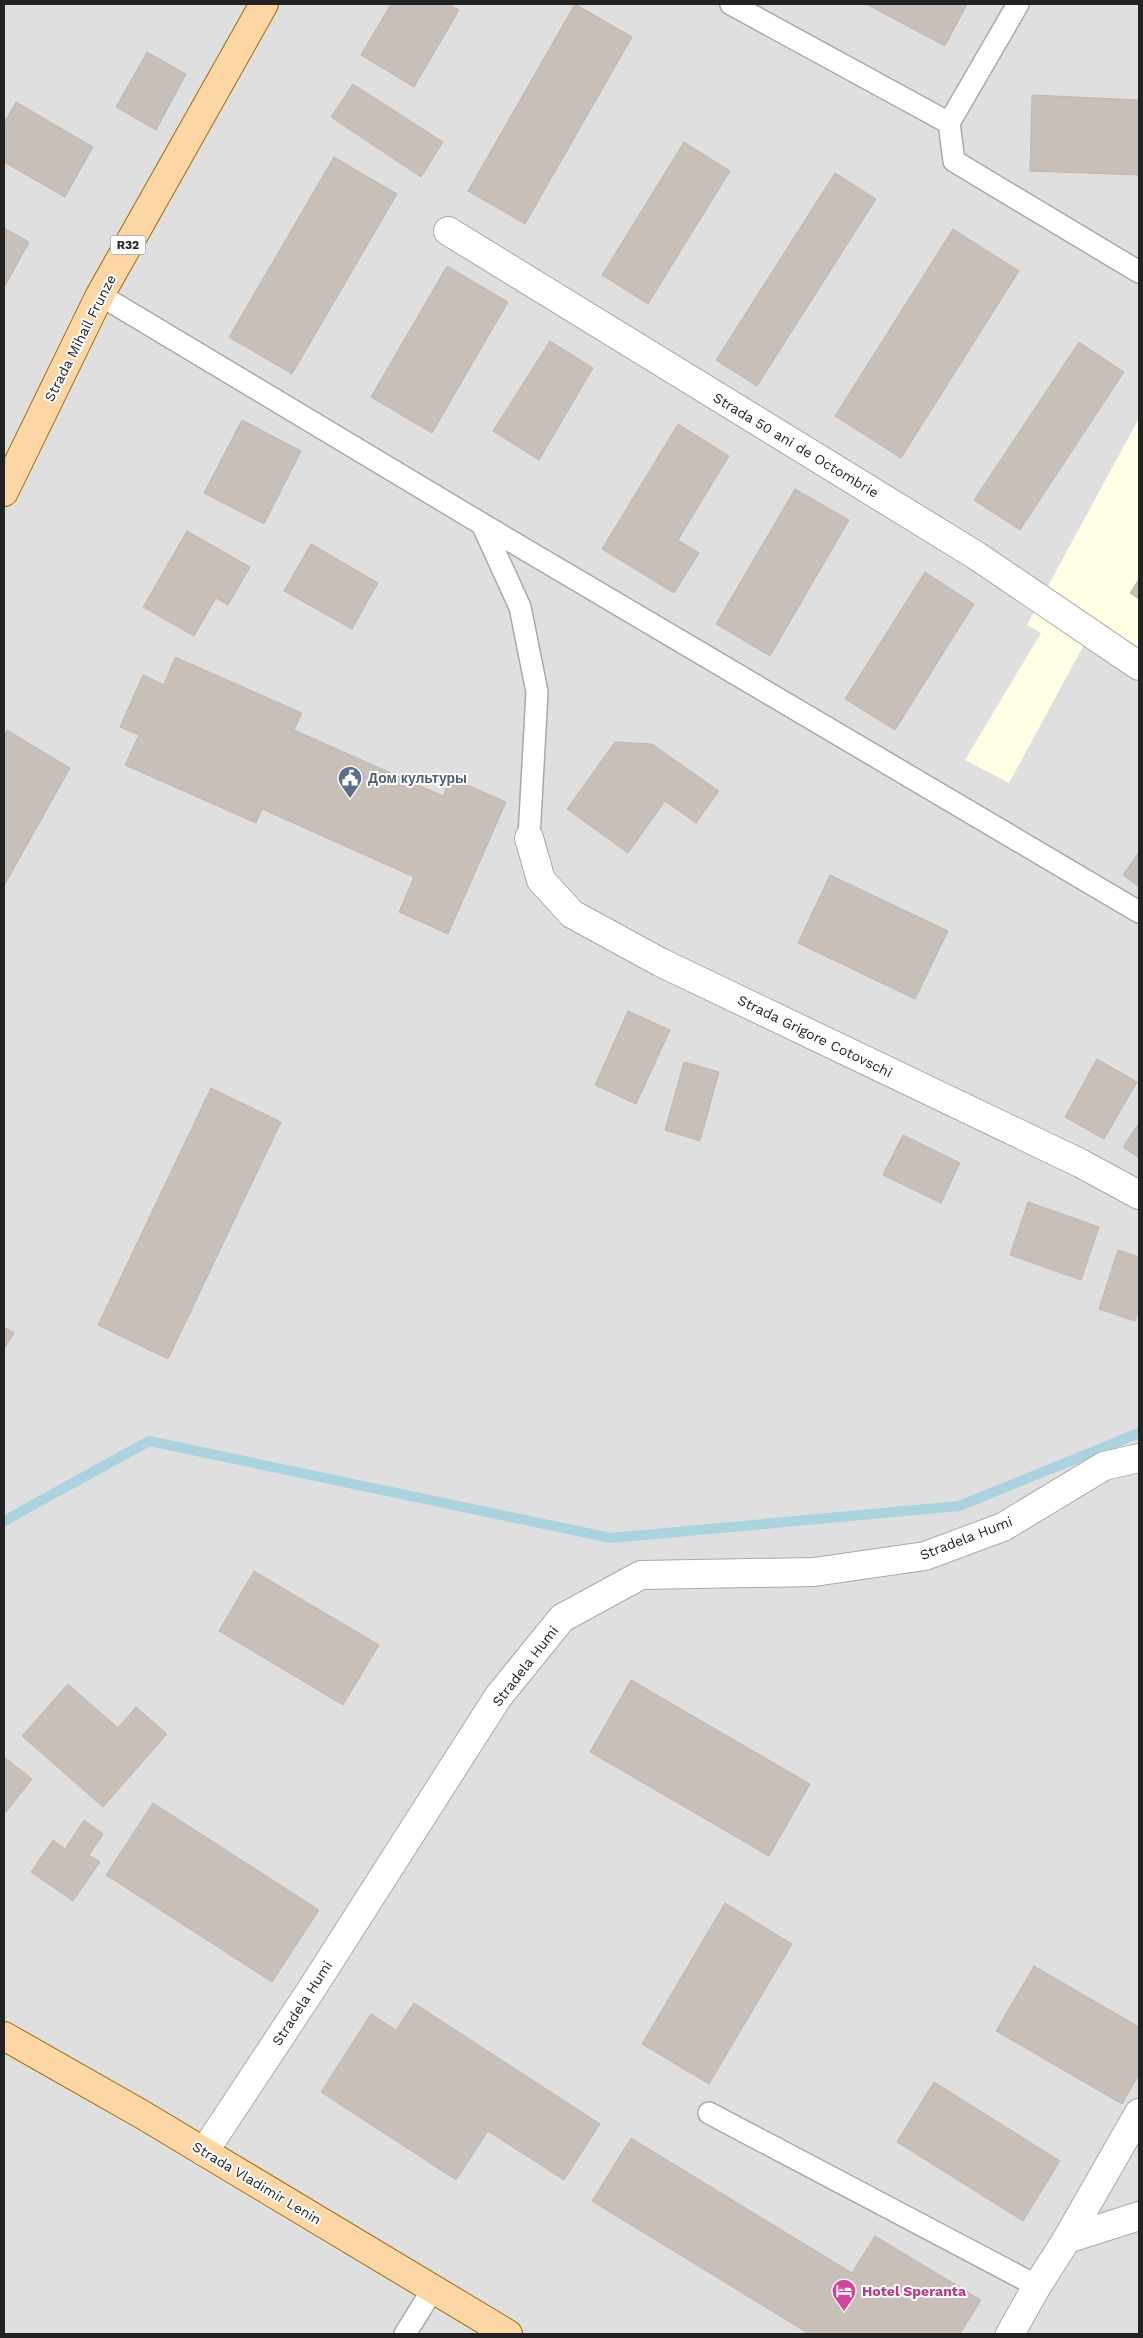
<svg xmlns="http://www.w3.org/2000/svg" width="1143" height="2338" font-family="'Work Sans',sans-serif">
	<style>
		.residential { fill: #e0dfdf }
		.education { fill: #ffffe5 }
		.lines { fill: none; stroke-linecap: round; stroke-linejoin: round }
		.stream { stroke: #aad3df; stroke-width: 10 }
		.building { fill: #c7bfb8; stroke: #c4b6ab }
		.service-casing { stroke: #a9a9a9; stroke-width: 24 }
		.minor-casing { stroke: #a9a9a9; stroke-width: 30 }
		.primary-casing { stroke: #a06b00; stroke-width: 30 }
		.service { stroke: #fff; stroke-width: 21 }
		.minor { stroke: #fff; stroke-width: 28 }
		.primary { stroke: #fcd6a4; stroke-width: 28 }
		.labels { text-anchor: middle; stroke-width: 4; stroke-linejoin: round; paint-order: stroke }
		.shield { fill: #fff; stroke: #646464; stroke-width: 1 }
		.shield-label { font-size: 12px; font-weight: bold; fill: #222 }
		.street-label { font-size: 14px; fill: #222; stroke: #fff }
		.service-label { font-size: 14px; font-weight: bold; fill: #4e5e75; stroke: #fff; text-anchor: start }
		.hotel-label { font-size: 14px; font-weight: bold; fill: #b23c85; stroke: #fff; text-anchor: start }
	</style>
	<rect width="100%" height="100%" fill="#f2efe9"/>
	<!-- residential -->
	<rect class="residential" x="4" y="4" width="1135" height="2330"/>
	<!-- education -->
	<polygon class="education" points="1139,418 1139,675 1085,643 1009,783 965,760 1041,633 1027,625"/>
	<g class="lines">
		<!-- stream -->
		<polyline class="stream" points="4,1521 149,1441 611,1538 959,1506 1139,1433"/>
	</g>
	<!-- building -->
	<g class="building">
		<polygon points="391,4 448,4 459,10 414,87 361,55"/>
		<polygon points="575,4 632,37 525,224 468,191"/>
		<polygon points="866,4 967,4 945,46"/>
		<polygon points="147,52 186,74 156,130 116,107"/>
		<polygon points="353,84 443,142 421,177 331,117"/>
		<polygon points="1032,95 1139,100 1139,175 1030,171"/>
		<polygon points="16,102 93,147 65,197 4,162 4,123"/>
		<polygon points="684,142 730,171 648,304 602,275"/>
		<polygon points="334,157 397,194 292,374 229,337"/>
		<polygon points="835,173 876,199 757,386 716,360"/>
		<polygon points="4,228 29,242 4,288"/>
		<polygon points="953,229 1019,271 901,458 835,416"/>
		<polygon points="447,266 508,302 432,433 371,397"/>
		<polygon points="550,341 593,368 539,460 493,431"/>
		<polygon points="1079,342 1124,372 1020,530 974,500"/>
		<polygon points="242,420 301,451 264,524 204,493"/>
		<polygon points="678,424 729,456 678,540 699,553 674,593 602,549"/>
		<polygon points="795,489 849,520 770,656 716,624"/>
		<polygon points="187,531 250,567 228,605 216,598 194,636 143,607"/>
		<polygon points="311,544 378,583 352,629 284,591"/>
		<polygon points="925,572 974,604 895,730 845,699"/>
		<polygon points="1139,579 1139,599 1130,593"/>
		<polygon points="175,657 302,713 294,730 443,796 451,778 506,802 448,934 399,912 414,877 262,809 256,823 125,765 139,735 120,727 143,675 164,685"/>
		<polygon points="7,730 70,768 4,886 4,736"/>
		<polygon points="615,742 652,744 719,791 696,823 665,801 628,853 567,809"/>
		<polygon points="1139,852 1139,887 1123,875"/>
		<polygon points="830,875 948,931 915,999 798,943"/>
		<polygon points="628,1011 670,1030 636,1104 595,1085"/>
		<polygon points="1097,1059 1137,1082 1104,1139 1065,1117"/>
		<polygon points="684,1062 719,1072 700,1141 665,1130"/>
		<polygon points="211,1088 281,1122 168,1359 98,1325"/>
		<polygon points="1139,1123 1139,1158 1123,1147"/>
		<polygon points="903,1135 960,1163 941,1203 883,1175"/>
		<polygon points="1028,1202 1099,1227 1081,1280 1010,1255"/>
		<polygon points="1118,1250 1139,1257 1139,1308 1135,1321 1099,1309"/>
		<polygon points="4,1327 14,1333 4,1349"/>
		<polygon points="254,1571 379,1645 343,1705 219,1631"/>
		<polygon points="631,1680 810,1784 769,1856 590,1752"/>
		<polygon points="68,1684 118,1728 136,1707 167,1734 103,1807 22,1736"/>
		<polygon points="4,1757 32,1779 6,1812 4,1810"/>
		<polygon points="153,1803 319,1910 272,1982 106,1875"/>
		<polygon points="84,1820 103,1834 89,1855 100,1862 73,1901 31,1872 53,1840 65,1849"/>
		<polygon points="725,1903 792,1944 709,2084 642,2044"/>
		<polygon points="1034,1966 1139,2027 1139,2074 1122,2104 996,2031"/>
		<polygon points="414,2003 600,2124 564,2180 488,2131 456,2180 321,2092 371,2014 396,2030"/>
		<polygon points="934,2082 1060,2161 1023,2221 897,2142"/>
		<polygon points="631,2138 852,2273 875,2236 981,2300 960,2334 804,2334 806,2332 592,2201"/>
	</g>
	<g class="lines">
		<defs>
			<g id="service">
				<polyline points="731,4 949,123 954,161 1139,272"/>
				<polyline points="949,123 1018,4"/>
				<polyline points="100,295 482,524 1139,912"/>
				<polyline points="482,524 520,607 537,692 529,838"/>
				<polyline points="709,2113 1037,2286"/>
				<polyline points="405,2334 433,2289"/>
			</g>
			<g id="minor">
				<polyline points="448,231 977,556 1139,666"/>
				<polyline points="529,838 541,880 572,914 660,962 1080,1163 1139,1195"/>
				<polyline points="204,2152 311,1990 498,1697 562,1618 641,1575 814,1572 925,1556 1003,1527 1104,1466 1139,1458"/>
				<polyline points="1067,2239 1139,2113"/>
				<polyline points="1010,2334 1037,2286 1067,2239 1139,2216"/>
			</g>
			<g id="primary">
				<polyline points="4,492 100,295 264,4"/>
				<polyline points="4,2036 143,2115 508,2334"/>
			</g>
		</defs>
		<!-- service casing -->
		<use href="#service" class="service-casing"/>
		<!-- minor casing -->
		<use href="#minor" class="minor-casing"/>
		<!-- primary casing -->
		<use href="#primary" class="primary-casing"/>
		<!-- service -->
		<use href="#service" class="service"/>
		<!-- minor -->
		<use href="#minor" class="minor"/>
		<!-- primary -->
		<use href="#primary" class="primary"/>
	</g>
	<!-- icons -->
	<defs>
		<symbol id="civic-pin" viewBox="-11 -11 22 30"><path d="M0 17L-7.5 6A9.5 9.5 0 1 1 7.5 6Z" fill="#5c6f8a" stroke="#fff"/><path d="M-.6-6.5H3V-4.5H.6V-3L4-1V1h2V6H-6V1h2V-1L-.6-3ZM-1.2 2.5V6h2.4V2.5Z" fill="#fff"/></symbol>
		<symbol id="hotel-pin" viewBox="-11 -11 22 30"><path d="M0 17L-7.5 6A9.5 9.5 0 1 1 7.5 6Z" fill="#d1479c" stroke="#fff"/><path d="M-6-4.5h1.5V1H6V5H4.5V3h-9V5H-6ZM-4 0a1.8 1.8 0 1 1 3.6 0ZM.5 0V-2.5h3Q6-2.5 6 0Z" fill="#fff"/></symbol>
	</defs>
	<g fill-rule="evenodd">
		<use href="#civic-pin" x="336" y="764" width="28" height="38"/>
		<use href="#hotel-pin" x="830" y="2277" width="28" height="38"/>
	</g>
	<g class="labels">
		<!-- shield labels -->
		<rect class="shield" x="110.5" y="235.5" width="35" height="19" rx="4"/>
		<g class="shield-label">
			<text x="128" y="249">R32</text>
		</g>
		<!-- street labels -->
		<g class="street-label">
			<text transform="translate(80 338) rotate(-63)" y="5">Strada Mihail Frunze</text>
			<text transform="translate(796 445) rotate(31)" y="5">Strada 50 ani de Octombrie</text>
			<text transform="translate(815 1036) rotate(26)" y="5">Strada Grigore Cotovschi</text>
			<text transform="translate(966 1538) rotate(-21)" y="5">Stradela Humi</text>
			<text transform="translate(525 1666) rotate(-52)" y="5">Stradela Humi</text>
			<text transform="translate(302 2003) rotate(-57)" y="5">Stradela Humi</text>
			<text transform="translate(257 2183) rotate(31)" y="5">Strada Vladimir Lenin</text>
		</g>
		<!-- service labels -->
		<g class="service-label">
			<text x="368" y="783">Дом культуры</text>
		</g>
		<!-- hotel labels -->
		<g class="hotel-label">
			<text x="862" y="2296">Hotel Speranta</text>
		</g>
	</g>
	<!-- border -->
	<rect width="1143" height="2338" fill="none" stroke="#222222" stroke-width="10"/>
</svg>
